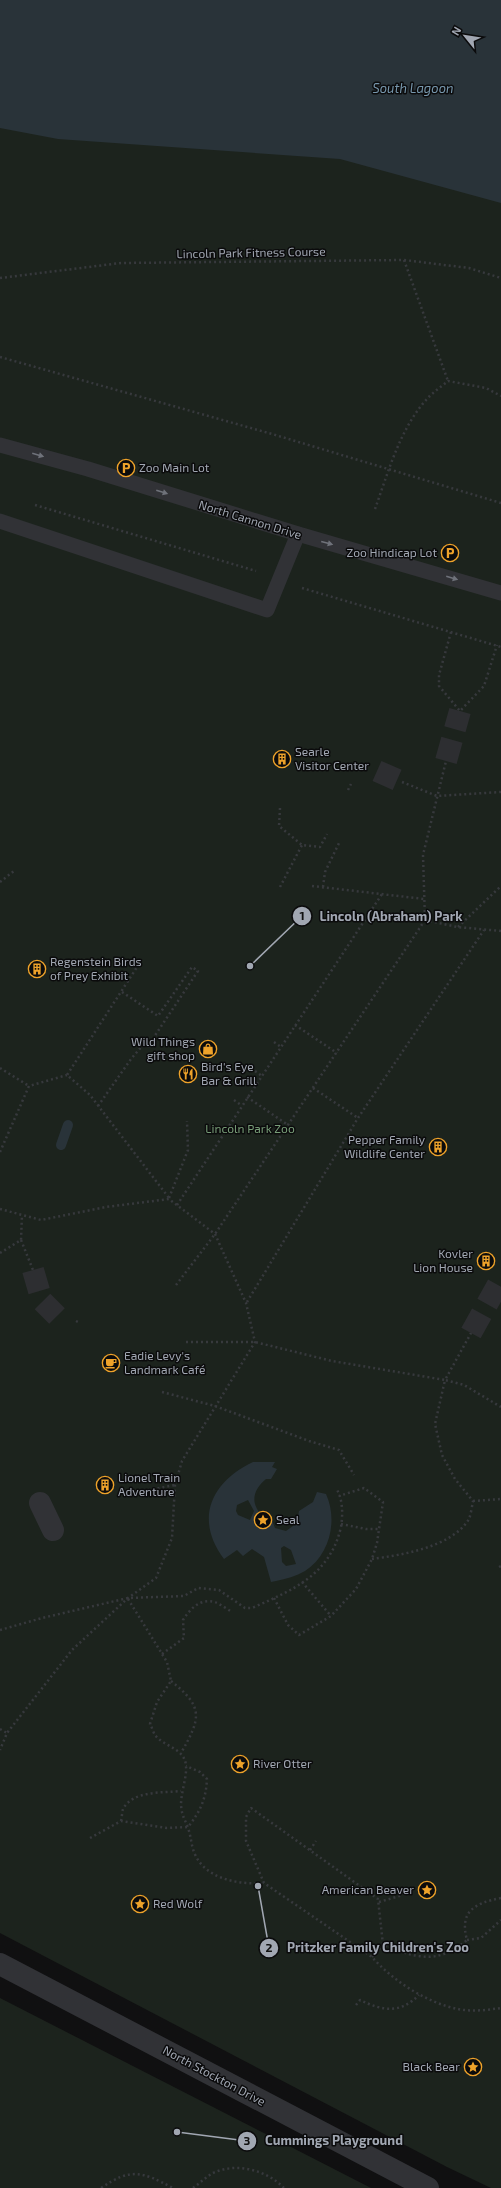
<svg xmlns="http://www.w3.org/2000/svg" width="501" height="2188" font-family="'Exo 2',sans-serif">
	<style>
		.green { fill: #1c231d }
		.water { fill: #293339; fill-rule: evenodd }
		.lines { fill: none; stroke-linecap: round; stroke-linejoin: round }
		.stream { stroke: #293339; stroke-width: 10 }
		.street-tunnel { stroke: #2d2e31; stroke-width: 22; stroke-dasharray: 22 11; stroke-linecap: butt }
		.path { stroke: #37393d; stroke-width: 2.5; stroke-dasharray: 2 3; stroke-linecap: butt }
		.lane { stroke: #313236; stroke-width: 15 }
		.street { stroke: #313236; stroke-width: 22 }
		.oneway { fill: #6f727a }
		.labels { text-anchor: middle; stroke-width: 3; stroke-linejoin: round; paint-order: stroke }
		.street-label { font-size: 12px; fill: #a1a7b2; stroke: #0b0b0c }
		.poi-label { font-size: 12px; fill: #a1a7b2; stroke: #0b0b0c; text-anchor: start }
		.park-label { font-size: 12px; fill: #789d78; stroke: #0b0b0c }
		.water-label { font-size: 13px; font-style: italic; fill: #7797ad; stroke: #0b0b0c }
		.leader { fill: none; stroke: #a1a7b2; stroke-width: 1.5 }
		.callout-dot { fill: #a1a7b2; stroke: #0b0b0c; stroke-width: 1.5 }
		.mark-label { font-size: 12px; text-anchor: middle; font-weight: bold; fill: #111 }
		.callout-label { font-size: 13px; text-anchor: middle; font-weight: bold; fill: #a1a7b2; stroke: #0b0b0c; stroke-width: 3; stroke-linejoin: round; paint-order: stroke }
	</style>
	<rect width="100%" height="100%" fill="#101011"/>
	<!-- green -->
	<g class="green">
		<polygon points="0,0 501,0 501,2188 491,2188 447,2167 0,1933"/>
		<polygon points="0,1998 371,2188 0,2188"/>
	</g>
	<!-- water -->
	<g class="water">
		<polygon points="0,0 501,0 501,203 340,159 58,139 0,128"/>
		<path d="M253,1462H275L272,1467L277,1469L271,1479H266C255,1488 250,1500 259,1512L270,1515L275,1528L286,1531L297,1523L299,1511L313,1502L317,1492L326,1494C338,1520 330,1555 305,1571C296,1576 286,1579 276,1581L271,1582L264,1557L252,1549L243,1556L237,1550L224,1559C194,1519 211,1482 253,1462ZM248,1500L254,1511L250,1520L238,1515L236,1511L237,1505ZM284,1546L291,1550L296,1564L286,1566L282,1562L281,1548Z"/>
	</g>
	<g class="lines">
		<!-- stream -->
		<polyline class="stream" points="61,1145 68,1125"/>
		<!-- street-tunnel -->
		<g class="street-tunnel">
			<polyline points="446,761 460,711"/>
			<polyline points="377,771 402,782"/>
			<polyline points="33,1270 42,1301 57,1316"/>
			<polyline points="471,1333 501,1279"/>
		</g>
		<!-- path -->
		<g class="path">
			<polyline points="404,260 448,381"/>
			<polyline points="0,278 121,263 404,260 469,268 501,278"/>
			<polyline points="0,357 272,434 501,503"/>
			<polyline points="35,505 256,571"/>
			<path d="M375,509C388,473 400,428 427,399C433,392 441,387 448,381L486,388L501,396"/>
			<polyline points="302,588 501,647"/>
			<polyline points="451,632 439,675 439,686 460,711 484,686 497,645"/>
			<polyline points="402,782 437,796 501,792"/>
			<polyline points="348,790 351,784"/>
			<polyline points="280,808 279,826 302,845 320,847 327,834"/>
			<polyline points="0,882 14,871"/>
			<polyline points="312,886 424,899"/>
			<polyline points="280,887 302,845"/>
			<polyline points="323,887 325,872 340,841"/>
			<polyline points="425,920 457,927 501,931"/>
			<polyline points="458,927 501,886"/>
			<polyline points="139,964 67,1075 90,1095 169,1198"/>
			<polyline points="122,992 158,1016 192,967 198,971 154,1037 155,1043"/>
			<polyline points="295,1025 337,1053"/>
			<polyline points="274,1042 281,1047"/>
			<polyline points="0,1068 29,1086"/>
			<polyline points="255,1071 262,1076"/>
			<polyline points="313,1088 358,1118"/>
			<polyline points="247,1097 288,1125"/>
			<polyline points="234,1100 241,1105"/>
			<polyline points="98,1106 131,1059 142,1046 151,1047"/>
			<polyline points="0,1152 29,1086 67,1075"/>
			<polyline points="169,1198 188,1150 187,1121"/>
			<polyline points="177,1205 382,894"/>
			<polyline points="0,1209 41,1220 106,1207 169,1199 215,1234 246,1303 255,1342 182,1461 175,1485 172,1538 156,1578 128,1598 72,1650 7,1733 0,1750"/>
			<polyline points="21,1240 33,1270"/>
			<polyline points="0,1253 21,1240 22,1215"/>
			<polyline points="176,1285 215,1234 425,920 423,855 446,761"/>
			<polyline points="247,1302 358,1118 484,930"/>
			<polyline points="76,1321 80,1323"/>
			<polyline points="186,1342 255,1342 332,1361 445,1380 471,1333"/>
			<polyline points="162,1392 215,1406 309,1441 339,1450 354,1475"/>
			<polyline points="128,1494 175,1485"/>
			<polyline points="473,1501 501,1499"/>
			<polyline points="341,1524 366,1529 379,1529"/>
			<path d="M372,1559C402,1555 452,1547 469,1519C471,1514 472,1506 473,1501L455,1479L442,1455L435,1424L445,1380L464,1385L501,1407"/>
			<polyline points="499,1567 501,1566"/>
			<polyline points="302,1582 331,1616"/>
			<polyline points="274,1598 288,1625 299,1635 331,1616 356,1589 372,1559 377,1543 383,1502 364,1488 339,1496"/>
			<path d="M128,1599L167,1662L171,1681L157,1702L150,1724C152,1727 153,1732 155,1735C164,1747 185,1748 186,1766C187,1777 181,1792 181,1805C182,1817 185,1819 188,1828C191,1836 191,1844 194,1852C204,1879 239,1885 264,1883"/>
			<path d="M0,1630L42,1618L128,1598L184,1596L198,1588L219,1590L245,1608H252C293,1590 330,1575 341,1527C343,1514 343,1499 336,1488"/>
			<path d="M162,1654L184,1638L183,1620C190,1609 200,1598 215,1602C220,1604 227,1609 232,1612"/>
			<path d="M171,1681C204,1707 201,1718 181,1753"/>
			<polyline points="0,1729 7,1733"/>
			<path d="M121,1821C122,1817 122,1812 123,1809C133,1790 164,1793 181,1791"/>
			<path d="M90,1838L121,1821L167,1828L188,1827C200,1812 206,1799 207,1779L200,1772L186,1766"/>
			<polyline points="310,1850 316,1841"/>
			<path d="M501,1898C475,1903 459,1911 467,1940C438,1965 416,1958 383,1945L378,1899L251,1808L246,1817V1841L264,1883L372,1957C393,1981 427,2003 458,2009C472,2012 487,2010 501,2008"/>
			<polyline points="379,1902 403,1895"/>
			<polyline points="467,1940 481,1938 501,1920"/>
			<polyline points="372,1957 383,1945"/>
			<path d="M356,2005L360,2000C383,2011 400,2014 419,1995"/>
			<path d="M101,2188C132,2167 142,2172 173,2188"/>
			<path d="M193,2188C200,2183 206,2177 213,2173C236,2162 267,2170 284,2188"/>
		</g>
		<!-- lane -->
		<g class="lane">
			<polyline points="0,445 88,469 298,534 501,593"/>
			<polyline points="0,521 267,610 298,534"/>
		</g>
		<!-- street -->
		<g class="street">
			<polyline points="40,1503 53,1530"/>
			<polyline points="0,1964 428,2188"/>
		</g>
	</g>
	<!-- one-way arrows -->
	<defs><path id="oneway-solid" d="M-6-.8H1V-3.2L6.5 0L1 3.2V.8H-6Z"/></defs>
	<g class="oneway">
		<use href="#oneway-solid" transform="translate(38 455) rotate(16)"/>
		<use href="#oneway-solid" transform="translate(162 492) rotate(17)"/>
		<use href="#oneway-solid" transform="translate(327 543) rotate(15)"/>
		<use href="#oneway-solid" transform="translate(452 578) rotate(16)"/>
	</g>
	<!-- icons -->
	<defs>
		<symbol id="parking-ring" viewBox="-11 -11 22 22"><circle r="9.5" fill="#0b0b0c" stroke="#eea22a" stroke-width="1.5"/><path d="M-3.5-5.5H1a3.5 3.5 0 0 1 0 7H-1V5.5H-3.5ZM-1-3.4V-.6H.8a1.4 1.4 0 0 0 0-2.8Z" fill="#eea22a"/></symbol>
		<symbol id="building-ring" viewBox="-11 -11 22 22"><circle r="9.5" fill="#0b0b0c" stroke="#eea22a" stroke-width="1.5"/><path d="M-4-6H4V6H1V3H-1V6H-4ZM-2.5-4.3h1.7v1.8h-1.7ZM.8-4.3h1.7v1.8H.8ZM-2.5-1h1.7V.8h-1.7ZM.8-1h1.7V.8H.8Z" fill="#eea22a"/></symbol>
		<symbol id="shop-ring" viewBox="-11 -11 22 22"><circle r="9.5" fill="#0b0b0c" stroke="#eea22a" stroke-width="1.5"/><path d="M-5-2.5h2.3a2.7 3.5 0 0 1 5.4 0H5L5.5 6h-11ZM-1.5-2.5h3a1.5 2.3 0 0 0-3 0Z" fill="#eea22a"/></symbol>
		<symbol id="restaurant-ring" viewBox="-11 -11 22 22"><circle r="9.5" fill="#0b0b0c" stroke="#eea22a" stroke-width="1.5"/><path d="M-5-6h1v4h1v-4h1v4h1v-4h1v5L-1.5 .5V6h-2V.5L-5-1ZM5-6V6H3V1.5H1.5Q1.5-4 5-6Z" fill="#eea22a"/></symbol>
		<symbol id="cafe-ring" viewBox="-11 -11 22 22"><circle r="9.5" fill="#0b0b0c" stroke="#eea22a" stroke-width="1.5"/><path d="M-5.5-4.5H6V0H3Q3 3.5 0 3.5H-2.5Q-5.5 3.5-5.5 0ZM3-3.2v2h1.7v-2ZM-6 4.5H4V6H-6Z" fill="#eea22a"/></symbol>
		<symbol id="sight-ring" viewBox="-11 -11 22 22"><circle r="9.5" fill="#0b0b0c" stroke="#eea22a" stroke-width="1.5"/><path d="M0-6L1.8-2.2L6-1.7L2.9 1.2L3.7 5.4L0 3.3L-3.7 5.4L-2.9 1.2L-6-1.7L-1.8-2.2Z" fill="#eea22a"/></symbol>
	</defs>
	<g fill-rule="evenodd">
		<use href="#parking-ring" x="116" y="458" width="20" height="20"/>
		<use href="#parking-ring" x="440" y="543" width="20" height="20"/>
		<use href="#building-ring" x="272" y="749" width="20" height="20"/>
		<use href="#building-ring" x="27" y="959" width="20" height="20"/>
		<use href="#shop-ring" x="198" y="1039" width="20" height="20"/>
		<use href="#restaurant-ring" x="178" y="1064" width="20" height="20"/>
		<use href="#building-ring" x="428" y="1137" width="20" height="20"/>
		<use href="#building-ring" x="476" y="1251" width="20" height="20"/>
		<use href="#cafe-ring" x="101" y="1353" width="20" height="20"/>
		<use href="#building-ring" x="95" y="1475" width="20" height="20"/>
		<use href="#sight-ring" x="253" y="1510" width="20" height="20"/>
		<use href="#sight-ring" x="230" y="1754" width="20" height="20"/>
		<use href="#sight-ring" x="417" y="1880" width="20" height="20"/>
		<use href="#sight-ring" x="130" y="1894" width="20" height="20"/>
		<use href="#sight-ring" x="463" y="2057" width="20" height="20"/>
	</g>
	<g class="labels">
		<!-- street labels -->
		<g class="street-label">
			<text transform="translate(251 253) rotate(-1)" y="4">Lincoln Park Fitness Course</text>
			<text transform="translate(250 520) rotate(17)" y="4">North Cannon Drive</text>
			<text transform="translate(214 2076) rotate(28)" y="4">North Stockton Drive</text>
		</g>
		<!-- poi labels -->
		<g class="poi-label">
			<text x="139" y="472">Zoo Main Lot</text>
			<text x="437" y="557" text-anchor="end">Zoo Hindicap Lot</text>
			<text x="295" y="756">Searle<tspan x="295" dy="14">Visitor Center</tspan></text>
			<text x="50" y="966">Regenstein Birds<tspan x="50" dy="14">of Prey Exhibit</tspan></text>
			<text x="195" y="1046" text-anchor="end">Wild Things<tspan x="195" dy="14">gift shop</tspan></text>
			<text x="201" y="1071">Bird's Eye<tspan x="201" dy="14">Bar &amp; Grill</tspan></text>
			<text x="425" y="1144" text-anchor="end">Pepper Family<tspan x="425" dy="14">Wildlife Center</tspan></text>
			<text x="473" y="1258" text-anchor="end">Kovler<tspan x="473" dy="14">Lion House</tspan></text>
			<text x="124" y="1360">Eadie Levy's<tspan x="124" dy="14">Landmark Café</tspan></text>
			<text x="118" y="1482">Lionel Train<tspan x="118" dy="14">Adventure</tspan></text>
			<text x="276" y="1524">Seal</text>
			<text x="253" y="1768">River Otter</text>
			<text x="414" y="1894" text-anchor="end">American Beaver</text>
			<text x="153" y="1908">Red Wolf</text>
			<text x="460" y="2071" text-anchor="end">Black Bear</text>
		</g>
		<!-- park labels -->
		<g class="park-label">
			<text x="250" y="1133">Lincoln Park Zoo</text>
		</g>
		<!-- water labels -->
		<g class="water-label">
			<text x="413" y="93">South Lagoon</text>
		</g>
	</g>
	<!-- callouts -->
	<path class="leader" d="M250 966L302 916M258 1886L269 1948M177 2132L247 2141"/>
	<g class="callout-dot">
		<circle cx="250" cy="966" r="4"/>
		<circle cx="258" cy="1886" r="4"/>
		<circle cx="177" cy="2132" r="4"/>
		<circle cx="302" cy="916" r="10"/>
		<circle cx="269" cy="1948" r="10"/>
		<circle cx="247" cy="2141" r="10"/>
	</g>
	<g class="mark-label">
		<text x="302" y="920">1</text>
		<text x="269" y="1952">2</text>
		<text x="247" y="2145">3</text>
	</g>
	<g class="callout-label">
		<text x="391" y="921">Lincoln (Abraham) Park</text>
		<text x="378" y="1952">Pritzker Family Children's Zoo</text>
		<text x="334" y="2145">Cummings Playground</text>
	</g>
	<!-- north arrow -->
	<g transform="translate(465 36) rotate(300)" stroke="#0b0b0c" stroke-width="3" paint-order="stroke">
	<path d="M0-3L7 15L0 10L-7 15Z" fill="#a1a7b2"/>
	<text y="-6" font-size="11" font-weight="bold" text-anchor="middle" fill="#a1a7b2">N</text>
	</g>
</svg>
